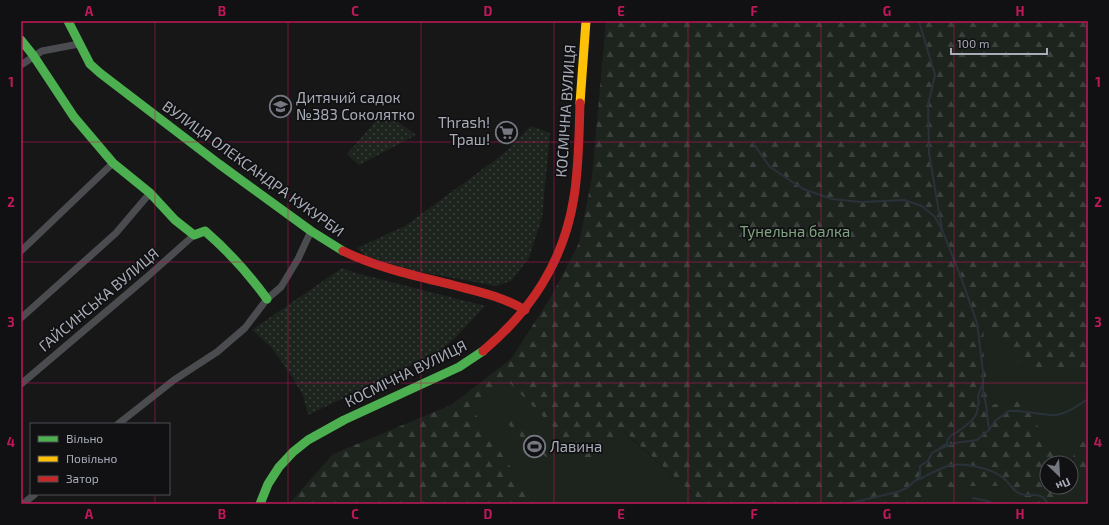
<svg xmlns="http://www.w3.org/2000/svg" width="1109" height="525" font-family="'Exo 2',sans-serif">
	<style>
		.grass { fill: #1d241e }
		.forest { fill: url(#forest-firs) }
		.park { fill: url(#park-dots) }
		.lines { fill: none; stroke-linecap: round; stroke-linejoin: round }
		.stream { stroke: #2a3239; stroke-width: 2 }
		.street { stroke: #4b4c50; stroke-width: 7 }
		.fast { stroke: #4caf50; stroke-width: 9 }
		.slow { stroke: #ffc107; stroke-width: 9 }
		.jam { stroke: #c62828; stroke-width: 9 }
		.grid { fill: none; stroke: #c2185b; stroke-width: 1; stroke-opacity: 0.55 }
		.labels { text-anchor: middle; stroke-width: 3.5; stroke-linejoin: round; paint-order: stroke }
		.poi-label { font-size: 15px; fill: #a8adb8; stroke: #111113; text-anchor: start }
		.street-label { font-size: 15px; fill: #a8adb8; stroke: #111113 }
		.park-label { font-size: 15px; fill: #7fa381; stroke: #111113 }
		.neatline { fill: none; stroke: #c2185b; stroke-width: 1.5 }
		.grid-label { font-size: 13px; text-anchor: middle; font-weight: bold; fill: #c2185b }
	</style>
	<defs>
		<pattern id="forest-firs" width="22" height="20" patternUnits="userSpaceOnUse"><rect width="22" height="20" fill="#1d241e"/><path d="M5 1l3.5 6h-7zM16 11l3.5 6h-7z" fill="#3b413d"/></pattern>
		<pattern id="park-dots" width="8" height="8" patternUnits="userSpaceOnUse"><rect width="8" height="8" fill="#1d241e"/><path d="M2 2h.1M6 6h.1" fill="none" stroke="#3b413d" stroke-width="1.8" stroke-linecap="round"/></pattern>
	</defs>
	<rect width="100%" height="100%" fill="#171717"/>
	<!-- grass -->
	<g class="grass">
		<polygon points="984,325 998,333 1006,350 1021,366 1033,370 1077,370 1086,380 1088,390 1088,436 1074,450 1071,468 1071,463 1049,463 1060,448 1044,438 1036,423 993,405 987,384 983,349"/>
		<polygon points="504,376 589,463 623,431 704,504 535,504 470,406"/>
		<polygon points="1071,478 1088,478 1088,504 1054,504 1056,487 1071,487"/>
		<polygon points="959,486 998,486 1027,504 922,504 920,498"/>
	</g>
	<!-- forest -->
	<g class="forest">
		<polygon points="606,21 1088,21 1088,390 1086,380 1077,370 1033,370 1021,366 1006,350 998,333 984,325 983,349 987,384 993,405 1010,398 1029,406 1036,423 1044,438 1060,448 1049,463 1047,463 1047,487 1056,487 1054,504 1027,504 998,486 959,486 920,498 922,504 704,504 624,431 589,463 504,377 470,406 535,504 289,504 333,454 451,405 511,359 551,297 579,243 592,177"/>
		<path d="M507,409L512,412L554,454L558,461L557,462L550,460C539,451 504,427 503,413Z"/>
		<polygon points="1088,436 1088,478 1071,478 1074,450"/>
	</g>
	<!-- park -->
	<g class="park">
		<polygon points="384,112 416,135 359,165 347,154"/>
		<polygon points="531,126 550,133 542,218 529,258 511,281 496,286 373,263 357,248 405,226 502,155"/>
		<polygon points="342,268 356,273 485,306 457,336 439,352 308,415 303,395 289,372 272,348 252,330"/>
	</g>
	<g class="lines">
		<!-- stream -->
		<g class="stream">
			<polyline points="919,21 935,75 928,105 929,153 942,230"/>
			<polyline points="753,143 770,167 803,189 832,199 861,202 904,200 922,206 935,217 943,232 962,280 977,323 983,372 983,393 986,404 989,430"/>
			<path d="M941,447L947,444C947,442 948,439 949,438C950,435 954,434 957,432C964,427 981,416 977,406L979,404L978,396L982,385"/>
			<path d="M917,480C924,478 929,473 936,471C941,469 946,466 951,465C965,463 989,468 1001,476C1007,480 1011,488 1017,492C1029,500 1040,488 1048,504"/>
			<polyline points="973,498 987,501 994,504"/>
			<path d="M846,504L897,492L907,488L920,476V466L928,461L932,453L939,449L955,443L977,440L989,430L995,421L1009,411C1024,410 1040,415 1054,415C1066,415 1078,405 1088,399"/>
		</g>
		<!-- street -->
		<g class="street">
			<polyline points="21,65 42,51 79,44"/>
			<polyline points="21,251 113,163"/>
			<polyline points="21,318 116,233 150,193"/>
			<polyline points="21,384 147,277 194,235"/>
			<polyline points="118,424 174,380 217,352 245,328 267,299 281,287 298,259 311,231"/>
			<polyline points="23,504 35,494"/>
		</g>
		<!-- fast -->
		<g class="fast">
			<polyline points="68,21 90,64 100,73 219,164 311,231 343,251"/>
			<path d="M21,40L33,55L74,117L113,163L150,193L175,220L194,235L205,231C228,251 249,274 267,299"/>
			<polyline points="260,504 268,484 279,467 293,452 308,440 344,420 459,367 483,351"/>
		</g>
		<!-- slow -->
		<polyline class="slow" points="580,103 586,21"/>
		<!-- jam -->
		<g class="jam">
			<path d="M343,251C378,268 416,276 453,285C480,292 501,296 525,310"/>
			<path d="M483,351C532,310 564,261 574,197C579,166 579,134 580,103"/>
		</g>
	</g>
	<!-- grid -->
	<path class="grid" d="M155,21V424M288,21V504M421,21V504M554,21V504M688,21V504M821,21V504M954,21V504M21,142H1088M21,262H1088M21,383H1088M155,494V504"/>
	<!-- icons -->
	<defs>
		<symbol id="school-ring" viewBox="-11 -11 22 22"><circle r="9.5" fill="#111113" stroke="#757880" stroke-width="1.5"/><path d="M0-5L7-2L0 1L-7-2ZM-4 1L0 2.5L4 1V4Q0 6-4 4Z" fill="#757880"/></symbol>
		<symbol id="supermarket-ring" viewBox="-11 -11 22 22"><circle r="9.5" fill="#111113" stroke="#757880" stroke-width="1.5"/><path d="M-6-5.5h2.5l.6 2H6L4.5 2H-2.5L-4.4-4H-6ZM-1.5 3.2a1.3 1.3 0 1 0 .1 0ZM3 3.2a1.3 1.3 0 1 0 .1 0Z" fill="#757880"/></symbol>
		<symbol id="stadium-ring" viewBox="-11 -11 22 22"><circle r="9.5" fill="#111113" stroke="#757880" stroke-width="1.5"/><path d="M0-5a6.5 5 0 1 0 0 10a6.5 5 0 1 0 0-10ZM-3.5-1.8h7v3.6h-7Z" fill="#757880"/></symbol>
	</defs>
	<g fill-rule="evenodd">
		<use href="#school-ring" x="268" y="94" width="25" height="25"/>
		<use href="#supermarket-ring" x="494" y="120" width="25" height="25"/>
		<use href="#stadium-ring" x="522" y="434" width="25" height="25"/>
	</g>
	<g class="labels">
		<!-- poi labels -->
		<g class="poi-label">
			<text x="296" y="103">Дитячий садок<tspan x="296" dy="17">№383 Соколятко</tspan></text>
			<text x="490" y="128" text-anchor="end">Thrash!<tspan x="490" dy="17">Траш!</tspan></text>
			<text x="550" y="452">Лавина</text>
		</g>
		<!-- street labels -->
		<g class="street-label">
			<text transform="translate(566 111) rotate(-86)" y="5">КОСМІЧНА ВУЛИЦЯ</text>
			<text transform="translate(253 169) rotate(36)" y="5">ВУЛИЦЯ ОЛЕКСАНДРА КУКУРБИ</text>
			<text transform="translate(99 300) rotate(-40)" y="5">ГАЙСИНСЬКА ВУЛИЦЯ</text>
			<text transform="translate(406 374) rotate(-26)" y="5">КОСМІЧНА ВУЛИЦЯ</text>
		</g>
		<!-- park labels -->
		<g class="park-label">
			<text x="795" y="237">Тунельна балка</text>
		</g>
	</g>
	<!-- border -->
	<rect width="1109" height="525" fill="none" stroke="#111113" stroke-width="44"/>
	<!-- legend -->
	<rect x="30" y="423" width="140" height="72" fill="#111113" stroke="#4d4f55"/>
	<rect x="38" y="436" width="20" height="6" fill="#4caf50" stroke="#4d4f55"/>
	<text x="66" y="443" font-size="12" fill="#a8adb8">Вільно</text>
	<rect x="38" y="456" width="20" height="6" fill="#ffc107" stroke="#4d4f55"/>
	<text x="66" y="463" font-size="12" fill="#a8adb8">Повільно</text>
	<rect x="38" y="476" width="20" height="6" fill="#c62828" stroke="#4d4f55"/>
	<text x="66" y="483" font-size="12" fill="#a8adb8">Затор</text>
	<!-- north arrow -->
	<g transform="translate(1059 475) rotate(155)"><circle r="19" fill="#111113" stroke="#4d4f55"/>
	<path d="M0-3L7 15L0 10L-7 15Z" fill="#757880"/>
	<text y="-6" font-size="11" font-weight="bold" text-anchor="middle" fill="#a8adb8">Пн</text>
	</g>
	<!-- scale -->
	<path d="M951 48v6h96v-6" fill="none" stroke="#a8adb8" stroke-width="2"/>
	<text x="957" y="48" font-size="12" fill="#a8adb8" stroke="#111113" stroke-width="3" paint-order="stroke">100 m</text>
	<rect x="22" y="22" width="1065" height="481" class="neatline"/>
	<g class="grid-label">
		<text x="89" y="16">A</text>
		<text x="222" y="16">B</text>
		<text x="355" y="16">C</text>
		<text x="488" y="16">D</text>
		<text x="621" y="16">E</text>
		<text x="754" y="16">F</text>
		<text x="887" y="16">G</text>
		<text x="1020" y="16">H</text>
		<text x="11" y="87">1</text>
		<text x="1098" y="87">1</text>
		<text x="11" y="207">2</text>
		<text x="1098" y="207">2</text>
		<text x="11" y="327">3</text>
		<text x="1098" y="327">3</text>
		<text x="11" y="447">4</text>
		<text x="1098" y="447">4</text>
		<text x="89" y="519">A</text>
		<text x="222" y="519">B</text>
		<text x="355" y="519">C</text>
		<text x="488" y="519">D</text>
		<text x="621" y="519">E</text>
		<text x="754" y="519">F</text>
		<text x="887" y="519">G</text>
		<text x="1020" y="519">H</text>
	</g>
</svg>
